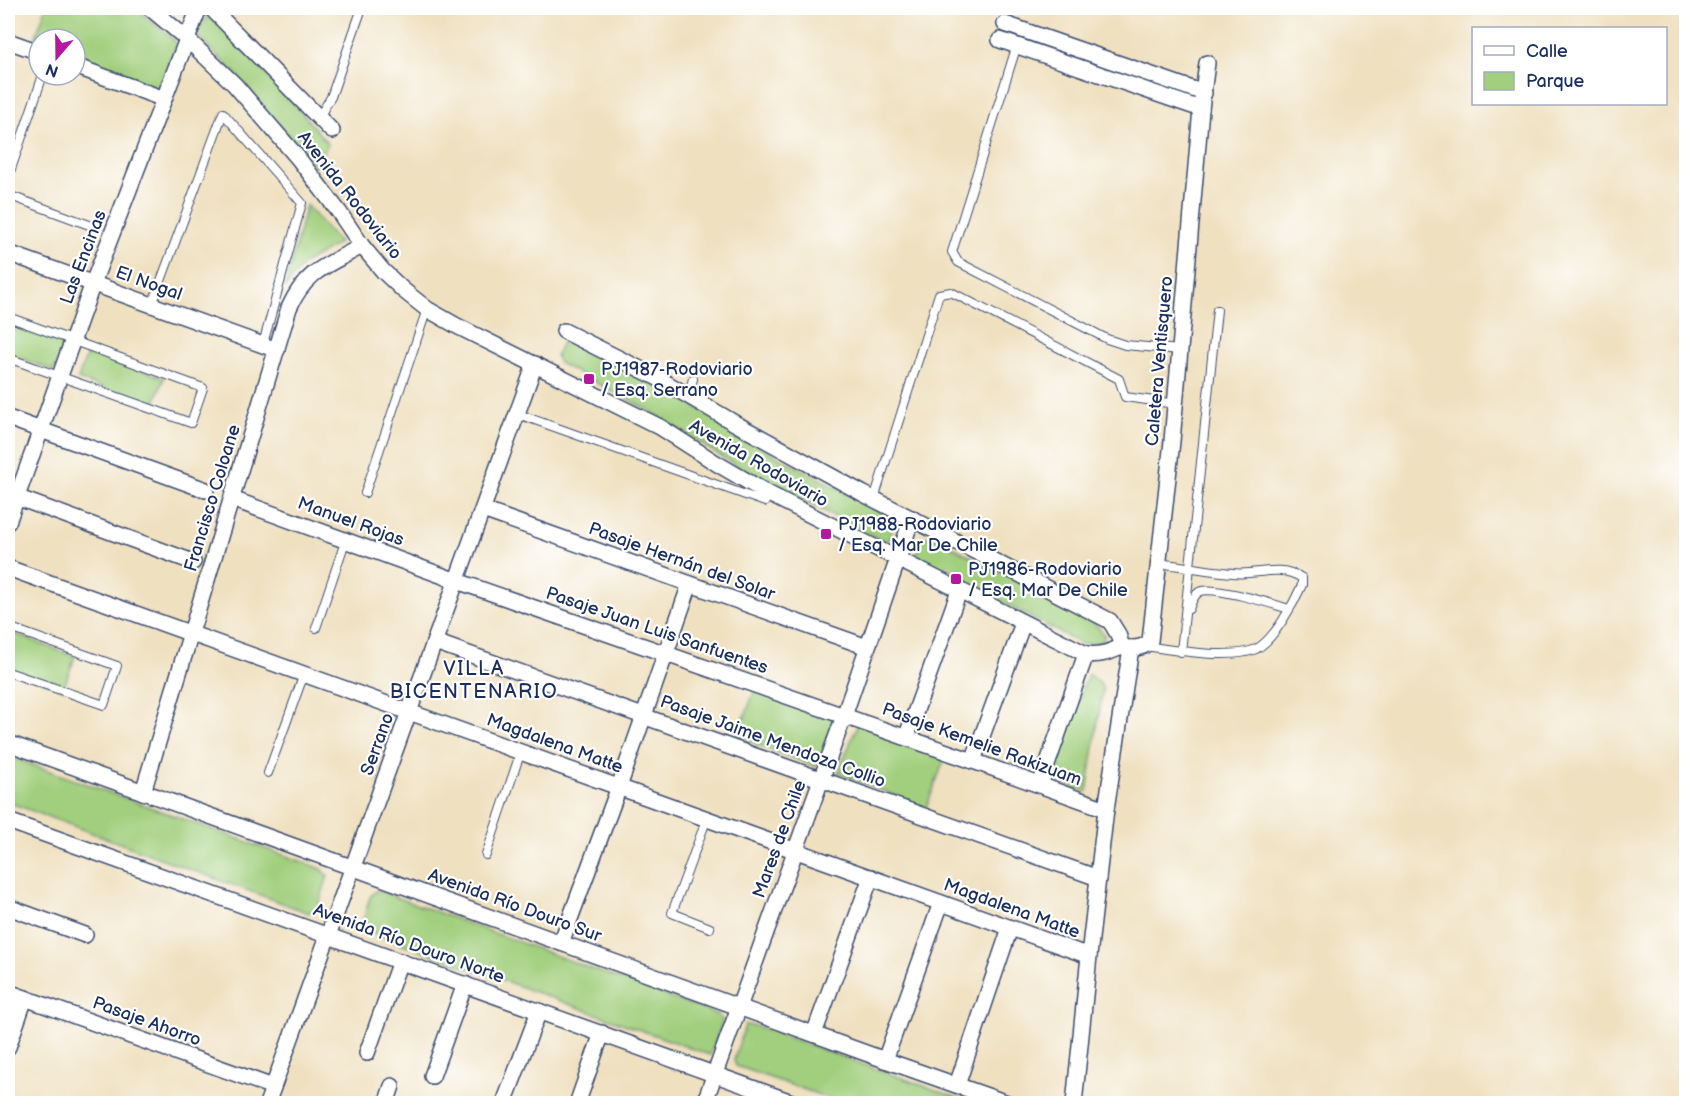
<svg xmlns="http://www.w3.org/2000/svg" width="1694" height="1111" font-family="'Balsamiq Sans',sans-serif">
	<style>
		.green { fill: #a1cf7d; stroke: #5e7f6e; stroke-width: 1.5 }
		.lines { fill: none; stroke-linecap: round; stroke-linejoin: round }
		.service-casing { stroke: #3b4a6d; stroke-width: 10 }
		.minor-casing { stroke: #3b4a6d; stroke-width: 18 }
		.service { stroke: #fff; stroke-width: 8 }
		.minor { stroke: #fff; stroke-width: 15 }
		.poi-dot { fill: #b5179e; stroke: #fff; stroke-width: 2 }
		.labels { text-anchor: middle; stroke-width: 4.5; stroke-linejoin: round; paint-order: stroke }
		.street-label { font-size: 18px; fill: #1b2f5e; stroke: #fff }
		.poi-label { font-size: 18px; fill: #1b2f5e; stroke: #fff; text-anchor: start }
		.neighbourhood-label { font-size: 20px; letter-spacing: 1.5px; fill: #1b2f5e; stroke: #fff }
	</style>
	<rect width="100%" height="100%" fill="#fff"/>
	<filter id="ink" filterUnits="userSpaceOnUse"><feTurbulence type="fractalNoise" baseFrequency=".0167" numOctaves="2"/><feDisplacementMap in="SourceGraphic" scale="12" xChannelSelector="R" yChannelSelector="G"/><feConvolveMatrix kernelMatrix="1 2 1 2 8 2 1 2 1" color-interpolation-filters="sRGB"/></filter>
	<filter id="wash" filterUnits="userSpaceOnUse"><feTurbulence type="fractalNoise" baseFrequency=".008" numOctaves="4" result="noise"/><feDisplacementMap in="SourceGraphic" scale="24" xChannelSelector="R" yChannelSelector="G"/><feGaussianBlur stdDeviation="1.35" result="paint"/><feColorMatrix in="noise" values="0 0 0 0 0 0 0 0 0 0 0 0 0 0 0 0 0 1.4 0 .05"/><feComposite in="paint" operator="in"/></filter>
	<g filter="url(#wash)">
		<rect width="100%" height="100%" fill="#efe0bf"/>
		<!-- green -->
		<g class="green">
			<polygon points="46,8 134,8 170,36 177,44 159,88 75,57 75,39 39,39 39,43 34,41"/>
			<polygon points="206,18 212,18 219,24 303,114 328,144 315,167 236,74 199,38 197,34"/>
			<polygon points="306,205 339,243 303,264 285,288"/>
			<polygon points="8,321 65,342 54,371 8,353"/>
			<polygon points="566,339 683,399 777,456 890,516 895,521 889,540 883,541 775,486 727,460 648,410 559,363 556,356 562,342"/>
			<polygon points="88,351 164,378 153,407 78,379"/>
			<polygon points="922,537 934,537 1092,620 1105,636 1101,642 1081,644 916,556"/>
			<polygon points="8,631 75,657 63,689 8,668"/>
			<polygon points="1088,674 1099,682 1103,689 1087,792 1048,778"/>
			<polygon points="756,687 835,717 816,767 737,737"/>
			<polygon points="858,724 945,758 926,808 838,773"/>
			<polygon points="8,756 322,869 328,876 318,907 309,913 8,802"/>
			<polygon points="377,890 718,1015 723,1021 710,1055 369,932 363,921 370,897"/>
			<polygon points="745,1025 756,1026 972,1103 843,1103 736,1066 734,1060"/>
		</g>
	</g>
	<g filter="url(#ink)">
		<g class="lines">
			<defs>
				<g id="service">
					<polyline points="1017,45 952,252 958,262 1107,339 1125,345 1180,350"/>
					<polyline points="319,117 331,97 362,8"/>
					<polyline points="8,178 43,75"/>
					<polyline points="8,195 92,226"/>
					<polyline points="152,305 223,113 302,203 263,344"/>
					<polyline points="8,317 203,388 191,423 8,358"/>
					<polyline points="688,395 693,379"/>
					<polyline points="518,414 765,502 769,494"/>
					<polyline points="365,493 427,309"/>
					<polyline points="874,499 939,294 951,292 1119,379 1125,397 1176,404"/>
					<path d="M1189,609C1191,603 1193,596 1199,592C1211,585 1273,604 1289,609"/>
					<polyline points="8,627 117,666 104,705 8,672"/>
					<polyline points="316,628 346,539"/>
					<path d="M1145,646C1172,650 1232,660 1256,649C1274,640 1294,603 1302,585V578C1277,563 1259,576 1233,573C1208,571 1183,566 1158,563"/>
					<polyline points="1181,652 1217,310"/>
					<polyline points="268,773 304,674"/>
					<polyline points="707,818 672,913 710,928"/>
					<polyline points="486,855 521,751"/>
				</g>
				<g id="minor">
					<path d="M150,8L187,39L235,85L298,158L339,212L362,246L383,271L403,290L427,309L457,326L660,427L716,463L769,494L1086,654C1100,656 1109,652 1122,647"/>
					<polyline points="211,8 332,131"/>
					<polyline points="1005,24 1204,93"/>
					<polyline points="1000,40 1201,109"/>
					<polyline points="8,41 39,52"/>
					<polyline points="75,66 164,99"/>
					<polyline points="8,253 277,350"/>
					<polyline points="564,331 656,377 738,425 862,493 1110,621 1118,634 1122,647"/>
					<polyline points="8,418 206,490"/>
					<polyline points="16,497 193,562"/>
					<polyline points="232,499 457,581 973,761 1106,809"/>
					<polyline points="483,510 867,647"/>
					<polyline points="8,522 93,283 199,8"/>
					<polyline points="8,568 1089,956"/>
					<polyline points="435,642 1098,878"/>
					<path d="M1122,647C1132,649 1143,649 1150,641L1172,441L1201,109L1207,63"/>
					<polyline points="906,738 959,591"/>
					<polyline points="8,743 885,1060 1010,1104"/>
					<polyline points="973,761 1023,623"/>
					<polyline points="1040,785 1086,654"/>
					<path d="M143,792L289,308C306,270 328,265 362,246"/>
					<polyline points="8,821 797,1104"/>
					<polyline points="8,907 85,935"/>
					<polyline points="561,943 619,787 690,584"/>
					<polyline points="8,992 273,1087"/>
					<polyline points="814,1034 871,877"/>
					<polyline points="8,1047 25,998"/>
					<polyline points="367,1053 400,961"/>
					<polyline points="885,1060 941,903"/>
					<polyline points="432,1076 465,984"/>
					<polyline points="957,1085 1010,928"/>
					<polyline points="8,1103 8,1104"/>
					<polyline points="504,1103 539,1011"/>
					<polyline points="267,1104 535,364"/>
					<polyline points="386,1104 392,1086"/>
					<polyline points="577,1104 602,1033"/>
					<polyline points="704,1104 844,716 912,518"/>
					<polyline points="1074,1104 1089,956 1106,809 1131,648"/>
				</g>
			</defs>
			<!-- service casing -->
			<use href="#service" class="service-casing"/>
			<!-- minor casing -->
			<use href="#minor" class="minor-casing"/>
			<!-- service -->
			<use href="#service" class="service"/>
			<!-- minor -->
			<use href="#minor" class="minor"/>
		</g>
	</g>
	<!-- markers -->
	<g class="poi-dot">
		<rect x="583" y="373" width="12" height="12" rx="3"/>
		<rect x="820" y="528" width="12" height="12" rx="3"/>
		<rect x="950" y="573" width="12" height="12" rx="3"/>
	</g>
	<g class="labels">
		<!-- street labels -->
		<g class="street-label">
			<text transform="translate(350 195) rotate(52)" y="6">Avenida Rodoviario</text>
			<text transform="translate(83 257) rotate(-69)" y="6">Las Encinas</text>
			<text transform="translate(149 283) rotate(20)" y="6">El Nogal</text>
			<text transform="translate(1159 361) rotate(-85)" y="6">Caletera Ventisquero</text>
			<text transform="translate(759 463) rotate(30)" y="6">Avenida Rodoviario</text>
			<text transform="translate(212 498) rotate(-73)" y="6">Francisco Coloane</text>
			<text transform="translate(351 521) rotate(20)" y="6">Manuel Rojas</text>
			<text transform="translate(682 561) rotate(20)" y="6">Pasaje Hernán del Solar</text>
			<text transform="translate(657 630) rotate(19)" y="6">Pasaje Juan Luis Sanfuentes</text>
			<text transform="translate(773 741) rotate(20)" y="6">Pasaje Jaime Mendoza Collio</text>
			<text transform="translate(555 743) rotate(20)" y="6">Magdalena Matte</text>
			<text transform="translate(377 744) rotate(-70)" y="6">Serrano</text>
			<text transform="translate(982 744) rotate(20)" y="6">Pasaje Kemelie Rakizuam</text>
			<text transform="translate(779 839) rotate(-70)" y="6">Mares de Chile</text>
			<text transform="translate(515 905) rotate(20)" y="6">Avenida Río Douro Sur</text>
			<text transform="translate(1012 908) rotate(20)" y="6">Magdalena Matte</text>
			<text transform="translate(409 943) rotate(20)" y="6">Avenida Río Douro Norte</text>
			<text transform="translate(147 1021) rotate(20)" y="6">Pasaje Ahorro</text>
		</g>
		<!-- poi labels -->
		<g class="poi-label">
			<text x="601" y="375">PJ1987-Rodoviario<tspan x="601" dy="21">/ Esq. Serrano</tspan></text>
			<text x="838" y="530">PJ1988-Rodoviario<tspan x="838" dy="21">/ Esq. Mar De Chile</tspan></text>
			<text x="968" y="575">PJ1986-Rodoviario<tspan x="968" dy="21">/ Esq. Mar De Chile</tspan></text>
		</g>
		<!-- neighbourhood labels -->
		<g class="neighbourhood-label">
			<text x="474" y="675">VILLA<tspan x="474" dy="23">BICENTENARIO</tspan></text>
		</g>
	</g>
	<!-- margin -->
	<rect width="1694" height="1111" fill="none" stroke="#fff" stroke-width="30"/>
	<!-- legend -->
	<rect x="1472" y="27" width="195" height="78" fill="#ffffff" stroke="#a4acbf" stroke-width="1.5"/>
	<rect x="1484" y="46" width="30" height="9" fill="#ffffff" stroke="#a4acbf" stroke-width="1.5"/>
	<text x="1526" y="57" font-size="18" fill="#1b2f5e">Calle</text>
	<rect x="1484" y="72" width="30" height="18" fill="#a1cf7d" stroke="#a4acbf" stroke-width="1.5"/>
	<text x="1526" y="87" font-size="18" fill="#1b2f5e">Parque</text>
	<!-- north arrow -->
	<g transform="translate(57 57) rotate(200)"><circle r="28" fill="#ffffff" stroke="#a4acbf" stroke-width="1.5"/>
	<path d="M0-4.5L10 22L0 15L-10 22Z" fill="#b5179e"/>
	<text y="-9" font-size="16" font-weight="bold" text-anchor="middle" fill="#1b2f5e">N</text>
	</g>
</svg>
